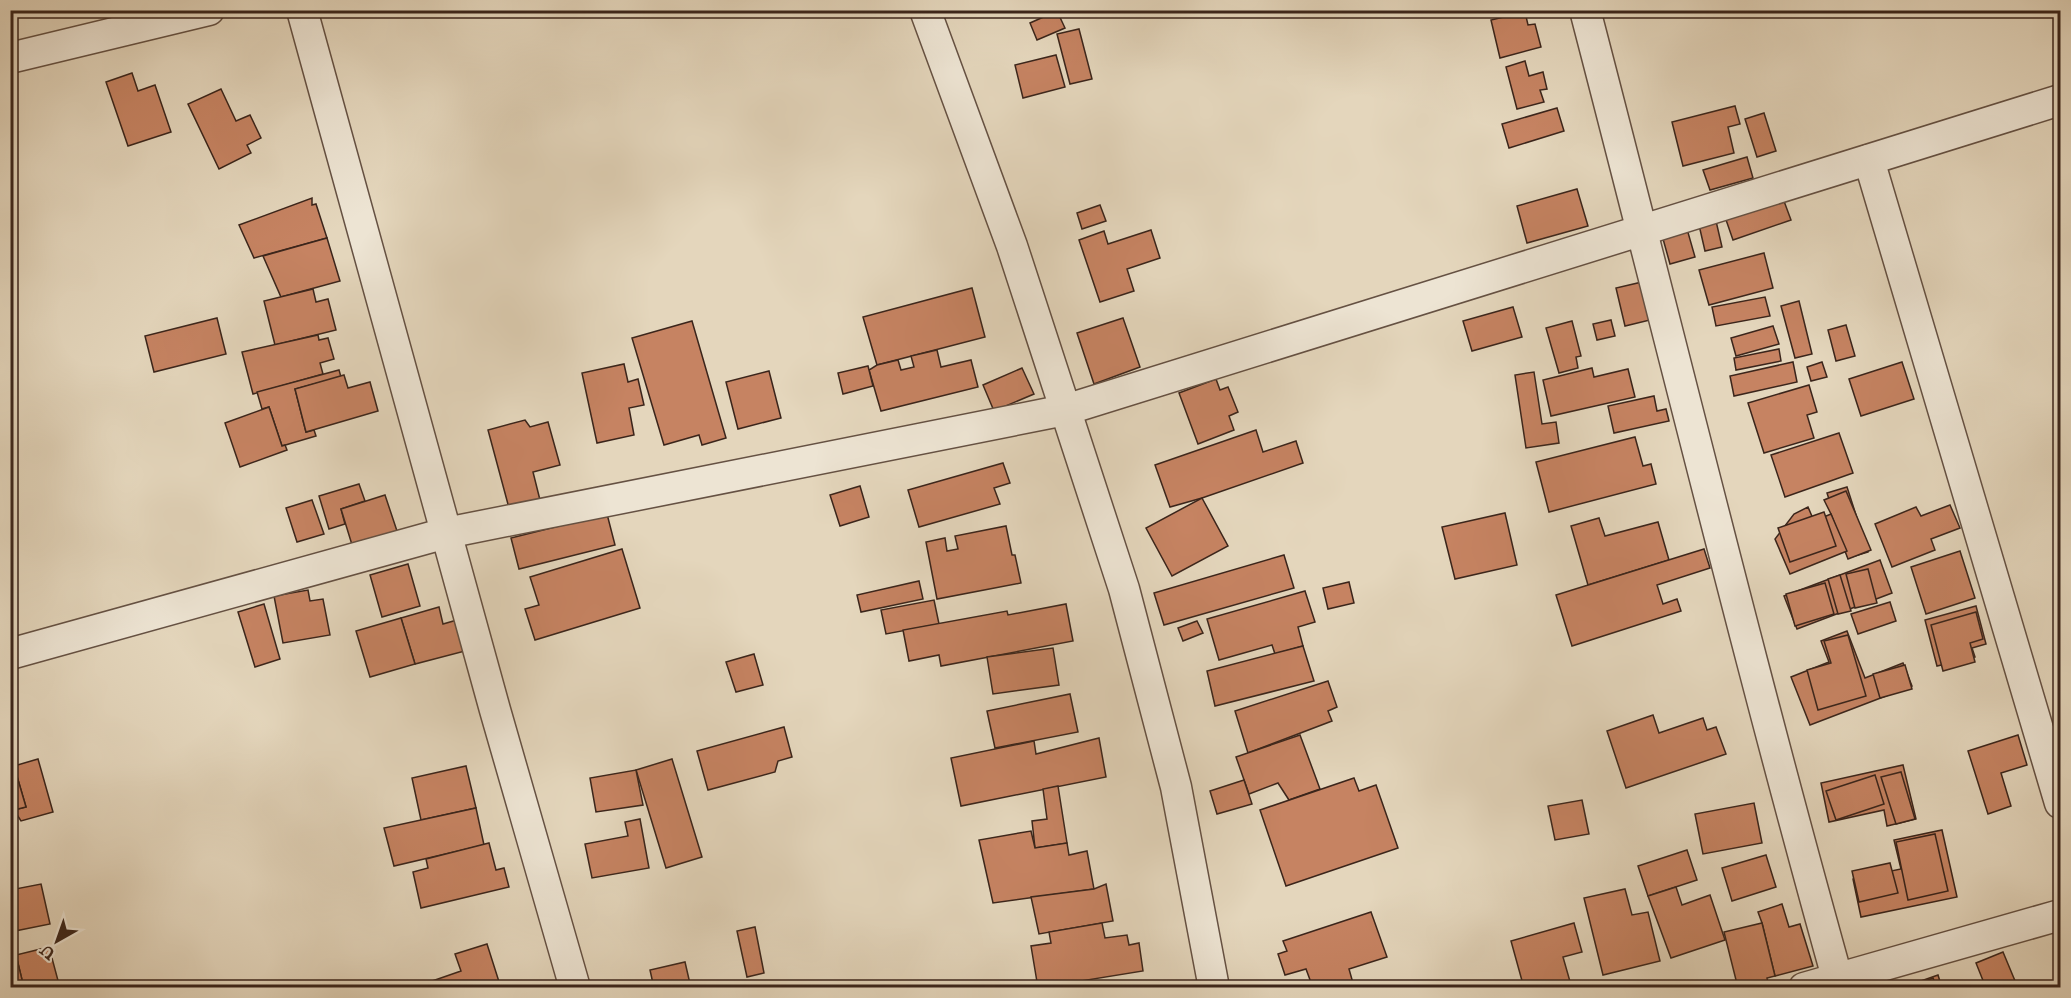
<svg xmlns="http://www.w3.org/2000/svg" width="2071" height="998" font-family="'IM FELL English',serif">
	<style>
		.building { fill: #c68362; stroke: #3b251b; stroke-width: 1.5 }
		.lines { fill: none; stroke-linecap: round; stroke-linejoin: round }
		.street-casing { stroke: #655143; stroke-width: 33 }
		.street { stroke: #ede4d3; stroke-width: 30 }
	</style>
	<rect width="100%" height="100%" fill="#e4d6bc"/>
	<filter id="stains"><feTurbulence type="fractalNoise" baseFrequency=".00333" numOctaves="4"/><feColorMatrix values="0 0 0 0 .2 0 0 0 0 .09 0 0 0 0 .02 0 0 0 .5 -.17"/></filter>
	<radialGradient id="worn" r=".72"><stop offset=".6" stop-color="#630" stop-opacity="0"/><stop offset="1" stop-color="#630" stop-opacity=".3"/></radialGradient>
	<!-- building -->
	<g class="building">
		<polygon points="1057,11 1065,28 1037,40 1030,23"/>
		<polygon points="1525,12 1528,25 1535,24 1541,47 1500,58 1491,20"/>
		<polygon points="1079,29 1092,79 1070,84 1057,34"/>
		<polygon points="1056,55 1065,87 1023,98 1015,65"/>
		<polygon points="1525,61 1529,76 1543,72 1547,89 1540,90 1544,102 1517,109 1506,67"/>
		<polygon points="132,73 138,91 155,85 171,132 128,146 106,82"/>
		<polygon points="221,89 236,121 250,115 261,138 247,145 251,153 219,169 188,104"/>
		<polygon points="1735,106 1740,124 1728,127 1734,153 1683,166 1672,122"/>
		<polygon points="1557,108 1564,131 1509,148 1502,124"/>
		<polygon points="1764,113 1776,151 1757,157 1745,119"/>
		<polygon points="1747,157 1753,178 1710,190 1703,170"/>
		<polygon points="1577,189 1588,226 1527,243 1517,206"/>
		<polygon points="1781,193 1791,220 1733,240 1724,214"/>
		<polygon points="312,198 312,205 316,204 327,238 254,258 239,225"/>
		<polygon points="1100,205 1106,221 1082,229 1077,213"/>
		<polygon points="1716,221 1722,247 1705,251 1699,225"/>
		<polygon points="1685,222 1695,257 1670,264 1660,228"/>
		<polygon points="1151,230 1160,258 1127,269 1134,291 1100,302 1079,240 1104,231 1108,244"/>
		<polygon points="327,238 340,281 281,297 263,256"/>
		<polygon points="1764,253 1773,288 1709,305 1699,270"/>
		<polygon points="1642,282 1650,320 1625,326 1616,288"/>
		<polygon points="972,288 985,337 877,365 863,317"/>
		<polygon points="313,289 316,302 328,299 336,330 275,345 264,301"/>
		<polygon points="1765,297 1770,316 1716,326 1712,307"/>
		<polygon points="1799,301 1812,354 1795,358 1781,306"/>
		<polygon points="1513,307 1522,337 1472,351 1463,321"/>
		<polygon points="217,318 226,354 154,372 145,336"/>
		<polygon points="1123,318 1140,367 1094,384 1077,333"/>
		<polygon points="1611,320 1615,336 1597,340 1593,324"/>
		<polygon points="692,321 726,438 702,445 699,435 664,445 632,338"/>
		<polygon points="1572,321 1581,356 1576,357 1578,368 1559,373 1546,328"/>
		<polygon points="1846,325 1855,356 1836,361 1828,330"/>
		<polygon points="1773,326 1779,344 1736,356 1731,338"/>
		<polygon points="318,335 319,340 328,338 334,359 320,363 323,374 253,394 242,352"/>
		<polygon points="1779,349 1781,361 1736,370 1734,358"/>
		<polygon points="937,350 941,367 971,360 978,387 881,411 869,370 877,365 898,360 901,370 914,367 911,356"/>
		<polygon points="1793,362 1797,382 1734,396 1730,376"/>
		<polygon points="1822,362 1827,377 1811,381 1807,367"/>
		<polygon points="1902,362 1914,399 1861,416 1849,379"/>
		<polygon points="624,364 628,382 638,379 644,405 629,408 634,435 597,443 582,373"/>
		<polygon points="868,366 873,386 843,394 838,373"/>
		<polygon points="1022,368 1034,394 994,411 983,385"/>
		<polygon points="1592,368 1594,377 1628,369 1635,397 1551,416 1543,380"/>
		<polygon points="339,370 341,377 295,389 306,432 314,430 316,436 282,446 269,407 262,409 257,392"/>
		<polygon points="769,371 781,418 738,429 726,382"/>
		<polygon points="1534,372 1542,424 1556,422 1559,443 1526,448 1515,375"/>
		<polygon points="344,375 348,388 370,382 378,411 306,432 295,389"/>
		<polygon points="1216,379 1220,390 1228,387 1238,412 1229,416 1234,430 1198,444 1179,393"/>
		<polygon points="1809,385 1817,412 1807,415 1814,438 1764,453 1748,403"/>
		<polygon points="1654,396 1657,411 1666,409 1669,421 1614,433 1608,406"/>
		<polygon points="269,407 282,446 285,445 287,450 240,467 225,423"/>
		<polygon points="525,420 530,427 548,422 560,465 533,472 540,500 509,508 488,430"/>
		<polygon points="1256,430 1263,452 1296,441 1303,463 1202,498 1170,507 1155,465"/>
		<polygon points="1839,433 1853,473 1785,497 1771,455"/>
		<polygon points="1635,437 1643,466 1651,464 1656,484 1549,512 1536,462"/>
		<polygon points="1003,463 1010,483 994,488 1000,504 919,527 908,490"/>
		<polygon points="359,484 365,501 341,509 345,524 329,529 319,496"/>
		<polygon points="860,486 869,517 840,526 830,495"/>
		<polygon points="1847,487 1868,552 1848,558 1827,493"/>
		<polygon points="1846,491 1871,550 1848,559 1831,514 1824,500"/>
		<polygon points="385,495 398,534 353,548 341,509"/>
		<polygon points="1202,498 1228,546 1172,576 1146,528"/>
		<polygon points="312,500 324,534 297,542 286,508"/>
		<polygon points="1950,505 1960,528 1931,539 1935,550 1892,567 1875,524 1916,507 1921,516"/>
		<polygon points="1808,507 1814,521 1831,514 1847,551 1790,574 1775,539 1794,514"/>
		<polygon points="1824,512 1836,546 1790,562 1778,528"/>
		<polygon points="1505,513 1517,565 1455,579 1442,527"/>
		<polygon points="607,514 615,545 519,569 511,538"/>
		<polygon points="1599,518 1605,536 1658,522 1669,560 1588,585 1571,526"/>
		<polygon points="1006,526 1012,555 1015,555 1021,583 937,599 926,542 945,538 947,551 958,549 955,536"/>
		<polygon points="622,549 640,608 535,640 525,609 539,605 530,577"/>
		<polygon points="1704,549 1710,568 1657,585 1663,604 1677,599 1681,611 1572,646 1556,595"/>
		<polygon points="1960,551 1975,598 1926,614 1911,567"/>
		<polygon points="1284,555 1294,588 1164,625 1154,593"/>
		<polygon points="1880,560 1892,593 1797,629 1784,596"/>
		<polygon points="408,564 420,606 382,617 370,575"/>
		<polygon points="1868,569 1877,603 1855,608 1846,574"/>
		<polygon points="1840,575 1851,611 1838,614 1828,579"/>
		<polygon points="919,581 923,599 861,612 857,595"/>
		<polygon points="1349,582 1354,603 1328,609 1323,588"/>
		<polygon points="1825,583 1834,614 1795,626 1786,594"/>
		<polygon points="308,590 310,601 323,599 330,635 283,643 274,596"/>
		<polygon points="1305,591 1315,622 1298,627 1303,646 1275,654 1272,645 1219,660 1207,619"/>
		<polygon points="934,600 939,624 886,634 881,610"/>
		<polygon points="1890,602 1896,621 1858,634 1851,614"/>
		<polygon points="264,604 280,659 255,667 238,612"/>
		<polygon points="1066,604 1073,641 941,666 939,655 909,661 903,630 1007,611 1008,615"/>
		<polygon points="1976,606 1986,644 1972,648 1975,657 1937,666 1925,620"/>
		<polygon points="439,607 443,624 457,620 465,651 415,664 401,618"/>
		<polygon points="1976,612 1983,639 1970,643 1975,662 1943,671 1931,625"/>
		<polygon points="401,618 415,664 370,677 356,631"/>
		<polygon points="1197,621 1203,633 1183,641 1178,628"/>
		<polygon points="1847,631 1865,678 1903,663 1912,686 1810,725 1791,677 1829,662 1821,641"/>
		<polygon points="1848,635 1866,696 1818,710 1807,670 1831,663 1824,641"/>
		<polygon points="1303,646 1314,681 1215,706 1207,671"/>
		<polygon points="1053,648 1059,685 993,694 987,657"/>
		<polygon points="754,654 763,685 736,692 726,662"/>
		<polygon points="1905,665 1912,689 1880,698 1873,674"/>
		<polygon points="1328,681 1337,707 1328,711 1332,721 1248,753 1235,711"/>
		<polygon points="1070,694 1078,732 995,748 987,711"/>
		<polygon points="1653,715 1659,733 1703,718 1707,730 1716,727 1726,754 1626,788 1607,731"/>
		<polygon points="784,727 792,757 778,761 775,772 708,790 697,751"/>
		<polygon points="1300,735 1320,789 1289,800 1278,783 1249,794 1236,757"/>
		<polygon points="2018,735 2027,765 2001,773 2011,806 1988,814 1968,751"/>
		<polygon points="1099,738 1106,777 961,806 951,758 1034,741 1036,754"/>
		<polygon points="38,759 53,812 21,821 14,810 26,807 14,766"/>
		<polygon points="672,759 702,857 666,868 636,770"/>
		<polygon points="1903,765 1916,819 1887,826 1884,810 1829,822 1821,783"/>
		<polygon points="14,766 26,807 10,811 10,767"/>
		<polygon points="466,766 476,808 421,820 412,778"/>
		<polygon points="636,770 643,805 596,812 590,778"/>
		<polygon points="1901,772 1915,819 1896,824 1881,777"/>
		<polygon points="1875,775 1884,804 1836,820 1826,791"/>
		<polygon points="1354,778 1359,791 1376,785 1398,848 1286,886 1260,810"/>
		<polygon points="1244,780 1252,804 1217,814 1210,791"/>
		<polygon points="1058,786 1067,843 1035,848 1032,821 1047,819 1043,789"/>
		<polygon points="1582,800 1589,834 1555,840 1548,806"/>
		<polygon points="1754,803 1762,843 1703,854 1695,814"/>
		<polygon points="476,808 484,845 394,866 384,828"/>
		<polygon points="640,819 649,868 592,878 585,844 628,836 625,822"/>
		<polygon points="1942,830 1957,897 1861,917 1853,879 1901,869 1894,840"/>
		<polygon points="1031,831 1035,848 1067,843 1069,855 1087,851 1094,889 993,903 979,840"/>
		<polygon points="1935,834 1948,891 1908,900 1896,842"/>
		<polygon points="489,843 496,870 504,868 509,887 421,908 413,872 428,868 426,859"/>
		<polygon points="1687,850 1697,880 1648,896 1638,866"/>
		<polygon points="1766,855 1776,887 1732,901 1722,868"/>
		<polygon points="1890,863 1898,893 1859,902 1852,871"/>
		<polygon points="41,884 50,924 10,932 10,890"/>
		<polygon points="1106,884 1113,921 1039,934 1031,897 1094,889"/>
		<polygon points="1676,887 1682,905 1710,895 1725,940 1671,958 1648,896"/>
		<polygon points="1625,889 1632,915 1648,912 1660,961 1603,975 1584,898"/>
		<polygon points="1782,904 1789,927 1800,924 1813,966 1775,976 1762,923 1758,912"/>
		<polygon points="1371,912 1387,957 1349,969 1353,983 1341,988 1313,988 1306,969 1285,975 1278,954 1287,951 1283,941"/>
		<polygon points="1102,923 1105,938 1127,935 1129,945 1139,943 1143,971 1038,988 1031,946 1051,943 1049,932"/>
		<polygon points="1574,923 1582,952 1563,957 1571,985 1563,988 1524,988 1511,941"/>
		<polygon points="1762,923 1775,976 1767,978 1769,988 1738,988 1724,932"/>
		<polygon points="755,927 764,973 747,977 737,931"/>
		<polygon points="487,944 501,988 412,988 461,971 455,954"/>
		<polygon points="49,947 60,988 24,988 16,955"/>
		<polygon points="2003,952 2018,988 1986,988 1976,963"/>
		<polygon points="16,955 24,988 10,988 10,956"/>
		<polygon points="685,962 691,988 654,988 650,970"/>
		<polygon points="1938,975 1942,988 1901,988"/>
		<polygon points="1933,978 1937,988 1907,988"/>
		<polygon points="1390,982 1392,988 1352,988 1357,986"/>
	</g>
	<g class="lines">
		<defs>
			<g id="street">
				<polyline points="302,10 495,710 575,988"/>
				<polyline points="925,10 1012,246 1124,589 1176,787 1214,988"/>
				<path d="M1585,10C1670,336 1749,663 1840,988"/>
				<polyline points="10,58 209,10"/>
				<polyline points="1869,160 2060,803"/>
				<polyline points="10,654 446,533 1065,410 2060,100"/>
				<polyline points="1804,988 2060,915"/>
			</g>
		</defs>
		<!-- street casing -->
		<use href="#street" class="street-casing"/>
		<!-- street -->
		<use href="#street" class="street"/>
	</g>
	<!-- margin -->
	<rect width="2071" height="998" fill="none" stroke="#e4d6bc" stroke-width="36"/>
	<rect x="12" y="12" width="2047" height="974" fill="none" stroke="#3b251b" stroke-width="3"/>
	<rect x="18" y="18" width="2035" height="962" fill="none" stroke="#3b251b" stroke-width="1.5"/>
	<!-- north arrow -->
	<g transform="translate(57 941) rotate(220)" stroke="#ede4d3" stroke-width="4.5" paint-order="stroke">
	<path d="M0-4.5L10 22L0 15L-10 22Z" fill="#3b251b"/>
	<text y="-9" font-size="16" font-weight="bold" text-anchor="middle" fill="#3b251b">U</text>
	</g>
	<rect width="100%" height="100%" filter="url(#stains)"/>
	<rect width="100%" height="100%" fill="url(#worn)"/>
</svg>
